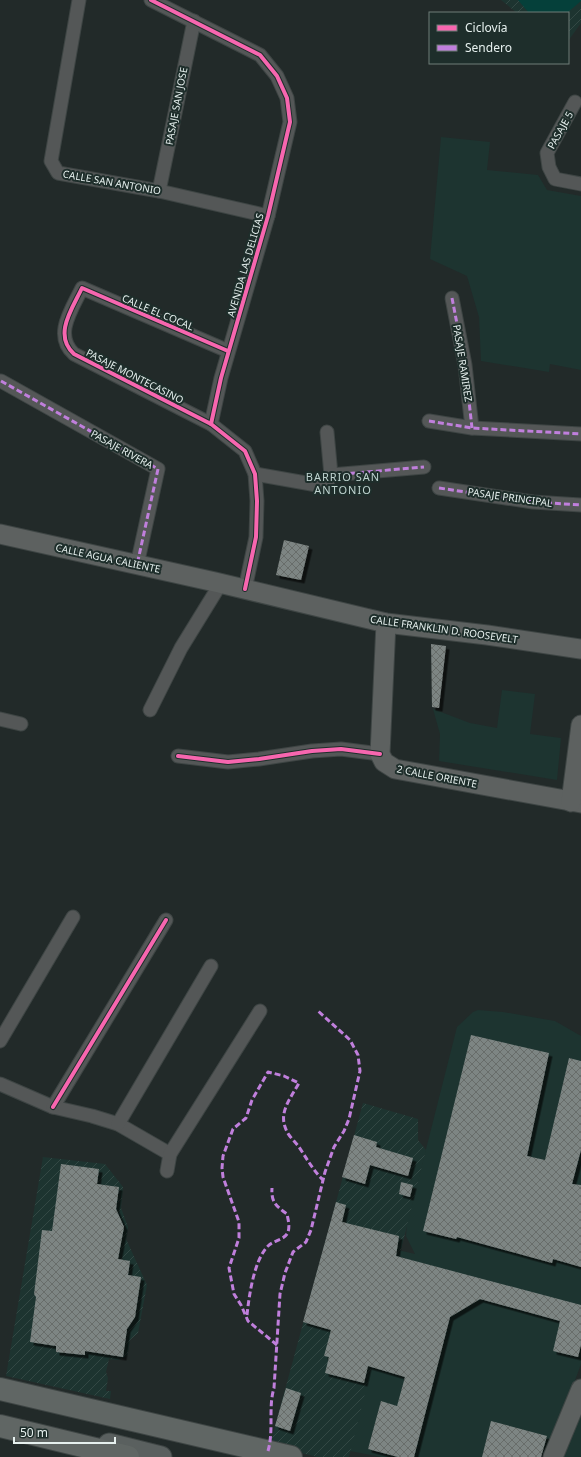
<svg xmlns="http://www.w3.org/2000/svg" width="581" height="1457" font-family="'Noto Sans',sans-serif">
	<style>
		.built { fill: #1d3430 }
		.industrial { fill: url(#industrial-furrows) }
		.grass { fill: #05403a }
		.building { fill: url(#building-cross-hatch); filter: url(#shadow) }
		.lines { fill: none; stroke-linecap: round; stroke-linejoin: round }
		.street-casing { stroke: #3e4544; stroke-width: 15 }
		.secondary-casing { stroke: #3e4544; stroke-width: 21 }
		.primary-casing { stroke: #3e4544; stroke-width: 23 }
		.highway-casing { stroke: #3e4544; stroke-width: 24 }
		.street { stroke: #545757; stroke-width: 13 }
		.secondary { stroke: #5d6160; stroke-width: 19 }
		.primary { stroke: #5a605f; stroke-width: 21 }
		.highway { stroke: #606664; stroke-width: 22 }
		.quiet { stroke: #c07fdc; stroke-width: 3; stroke-dasharray: 6 3; stroke-linecap: butt }
		.cycleway-casing { stroke: #1e2e2b; stroke-width: 6 }
		.cycleway { stroke: #f766af; stroke-width: 4 }
		.labels { text-anchor: middle; stroke-width: 4; stroke-linejoin: round; paint-order: stroke }
		.street-label { font-size: 10px; fill: #e6f0ee; stroke: #1e2e2b }
		.neighbourhood-label { font-size: 11px; letter-spacing: 1px; fill: #bfd3cf; stroke: #1e2e2b }
	</style>
	<defs>
		<pattern id="industrial-furrows" width="10" height="10" patternUnits="userSpaceOnUse"><rect width="10" height="10" fill="#1d3430"/><path d="M-1 1l2-2M0 10L10 0M9 11l2-2" fill="none" stroke="#334844"/></pattern>
		<pattern id="building-cross-hatch" width="8" height="8" patternUnits="userSpaceOnUse"><rect width="8" height="8" fill="#7d8583"/><path d="M0 0l8 8M0 8l8-8" fill="none" stroke="#676d6b"/></pattern>
		<filter id="shadow"><feDropShadow dx="3.5" dy="3.5" stdDeviation="0" flood-color="#0009"/></filter>
	</defs>
	<rect width="100%" height="100%" fill="#222a29"/>
	<!-- built -->
	<g class="built">
		<polygon points="441,137 490,142 487,170 538,175 547,190 581,196 581,370 550,364 549,372 481,361 479,317 467,276 430,259"/>
		<polygon points="502,690 535,694 530,734 561,738 557,780 439,761 440,734 433,709 470,723 497,728"/>
		<polygon points="478,1010 503,1012 555,1021 581,1036 581,1364 547,1457 381,1457 350,1451 398,1250 415,1254 406,1236 407,1224 457,1027 473,1012"/>
		<polygon points="581,1398 581,1457 557,1457"/>
	</g>
	<!-- industrial -->
	<g class="industrial">
		<polygon points="501,0 581,0 581,23 568,41 568,13 517,13"/>
		<polygon points="363,1103 418,1119 418,1140 426,1150 349,1457 317,1457 270,1445"/>
		<polygon points="43,1157 105,1164 123,1187 121,1208 128,1227 126,1239 147,1285 138,1333 130,1340 127,1356 118,1360 109,1359 106,1372 108,1378 106,1391 111,1391 110,1399 6,1376"/>
	</g>
	<!-- grass -->
	<polygon class="grass" points="518,0 581,0 581,1 567,13 529,13"/>
	<!-- building -->
	<g class="building">
		<polygon points="284,540 309,546 301,580 276,575"/>
		<polygon points="431,644 446,646 439,708 432,707"/>
		<polygon points="471,1035 549,1053 527,1156 545,1160 569,1058 581,1061 581,1150 572,1184 581,1185 581,1267 553,1259 552,1263 457,1237 456,1239 423,1231"/>
		<polygon points="354,1135 377,1142 376,1147 413,1158 408,1176 370,1165 365,1184 342,1177"/>
		<polygon points="61,1164 99,1169 97,1184 119,1187 116,1209 124,1227 118,1259 130,1261 128,1275 141,1277 135,1317 127,1329 123,1357 85,1351 85,1355 56,1352 56,1346 30,1342 36,1297 34,1294 42,1230 52,1231"/>
		<polygon points="401,1182 413,1185 410,1197 399,1194"/>
		<polygon points="336,1202 346,1205 342,1222 399,1236 396,1256 581,1305 581,1345 578,1357 553,1351 560,1321 480,1299 450,1317 414,1457 398,1457 368,1449 381,1401 397,1406 405,1377 368,1366 364,1383 325,1373 329,1357 324,1356 331,1330 303,1322"/>
		<polygon points="286,1388 301,1393 290,1431 275,1426"/>
		<polygon points="491,1421 547,1436 541,1457 482,1457"/>
	</g>
	<g class="lines">
		<defs>
			<g id="street">
				<polyline points="79,0 51,161 58,173 159,191 268,216"/>
				<polyline points="151,0 260,55 277,76 287,98 290,122 268,216 221,378 211,424"/>
				<polyline points="575,102 547,153 549,167 555,179 581,184"/>
				<polyline points="159,191 194,21"/>
				<polyline points="452,298 465,365 472,428"/>
				<path d="M228,351L82,288C72,309 53,335 74,354L211,424L245,451L255,474L257,501L256,537L245,589"/>
				<polyline points="1,381 158,469 137,565"/>
				<polyline points="429,421 472,428 581,434"/>
				<polyline points="255,474 317,485 327,483 331,475 327,432"/>
				<polyline points="331,475 424,467"/>
				<polyline points="439,488 533,502 581,505"/>
				<polyline points="150,710 181,648 221,583"/>
				<polyline points="0,719 21,724"/>
				<polyline points="178,756 228,762 259,759 312,751 341,749 380,754"/>
				<polyline points="0,1041 73,917"/>
				<polyline points="0,1084 53,1107 92,1116 118,1124 170,1154 167,1171"/>
				<polyline points="53,1107 166,920"/>
				<polyline points="118,1124 211,966"/>
				<polyline points="170,1154 260,1011"/>
			</g>
			<g id="secondary">
				<polyline points="0,534 215,582 386,623 487,635 581,649"/>
				<polyline points="386,623 380,754 384,762 395,769 581,803"/>
				<polyline points="571,802 581,725"/>
				<polyline points="553,1457 581,1389"/>
			</g>
			<polyline id="primary" points="109,1444 161,1457"/>
			<g id="highway">
				<polyline points="0,1389 291,1457"/>
				<polyline points="0,1426 128,1457"/>
			</g>
		</defs>
		<!-- street casing -->
		<use href="#street" class="street-casing"/>
		<!-- secondary casing -->
		<use href="#secondary" class="secondary-casing"/>
		<!-- primary casing -->
		<use href="#primary" class="primary-casing"/>
		<!-- highway casing -->
		<use href="#highway" class="highway-casing"/>
		<!-- street -->
		<use href="#street" class="street"/>
		<!-- secondary -->
		<use href="#secondary" class="secondary"/>
		<!-- primary -->
		<use href="#primary" class="primary"/>
		<!-- highway -->
		<use href="#highway" class="highway"/>
		<!-- quiet -->
		<g class="quiet">
			<polyline points="452,298 465,365 472,428"/>
			<polyline points="1,381 158,469 137,565"/>
			<polyline points="429,421 472,428 581,434"/>
			<polyline points="331,475 424,467"/>
			<polyline points="439,488 533,502 581,505"/>
			<path d="M247,1315C249,1296 254,1260 268,1246C274,1240 285,1240 288,1232C290,1226 288,1219 287,1214C276,1206 271,1202 272,1188"/>
			<path d="M277,1345L248,1321L241,1305L234,1294L229,1268L239,1238V1222L223,1177L222,1168L223,1156L233,1129L246,1118L252,1100L268,1072L284,1076L299,1083C289,1101 276,1115 289,1135C292,1139 296,1143 299,1147C307,1159 313,1170 323,1180"/>
			<path d="M268,1451C274,1430 268,1408 274,1388L280,1294L285,1273L293,1252L306,1242L311,1230L325,1172L334,1147L344,1131L349,1119L360,1071L358,1055L350,1040L317,1010"/>
		</g>
		<defs>
			<g id="cycleway">
				<polyline points="151,0 260,55 277,76 287,98 290,122 268,216 221,378 211,424"/>
				<path d="M228,351L82,288C72,309 53,335 74,354L211,424L245,451L255,474L257,501L256,537L245,589"/>
				<polyline points="178,756 228,762 259,759 312,751 341,749 380,754"/>
				<polyline points="53,1107 166,920"/>
			</g>
		</defs>
		<!-- cycleway casing -->
		<use href="#cycleway" class="cycleway-casing"/>
		<!-- cycleway -->
		<use href="#cycleway" class="cycleway"/>
	</g>
	<g class="labels">
		<!-- street labels -->
		<g class="street-label">
			<text transform="translate(176 106) rotate(-79)" y="4">PASAJE SAN JOSE</text>
			<text transform="translate(560 130) rotate(-61)" y="4">PASAJE 5</text>
			<text transform="translate(112 182) rotate(10)" y="4">CALLE SAN ANTONIO</text>
			<text transform="translate(245 265) rotate(-74)" y="4">AVENIDA LAS DELICIAS</text>
			<text transform="translate(158 312) rotate(23)" y="4">CALLE EL COCAL</text>
			<text transform="translate(463 363) rotate(81)" y="4">PASAJE RAMIREZ</text>
			<text transform="translate(135 376) rotate(27)" y="4">PASAJE MONTECASINO</text>
			<text transform="translate(122 449) rotate(29)" y="4">PASAJE RIVERA</text>
			<text transform="translate(510 497) rotate(8)" y="4">PASAJE PRINCIPAL</text>
			<text transform="translate(108 558) rotate(12)" y="4">CALLE AGUA CALIENTE</text>
			<text transform="translate(444 629) rotate(8)" y="4">CALLE FRANKLIN D. ROOSEVELT</text>
			<text transform="translate(437 776) rotate(11)" y="4">2 CALLE ORIENTE</text>
		</g>
		<!-- neighbourhood labels -->
		<g class="neighbourhood-label">
			<text x="343" y="481">BARRIO SAN<tspan x="343" dy="13">ANTONIO</tspan></text>
		</g>
	</g>
	<!-- legend -->
	<rect x="429" y="12" width="140" height="52" fill="#1e2e2b" stroke="#6e7c79"/>
	<rect x="437" y="25" width="20" height="6" fill="#f766af" stroke="#6e7c79"/>
	<text x="465" y="32" font-size="12" fill="#e6f0ee">Ciclovía</text>
	<rect x="437" y="45" width="20" height="6" fill="#c07fdc" stroke="#6e7c79"/>
	<text x="465" y="52" font-size="12" fill="#e6f0ee">Sendero</text>
	<!-- scale -->
	<path d="M14 1437v6h101v-6" fill="none" stroke="#e6f0ee" stroke-width="2"/>
	<text x="20" y="1437" font-size="12" fill="#e6f0ee" stroke="#1e2e2b" stroke-width="3" paint-order="stroke">50 m</text>
</svg>
